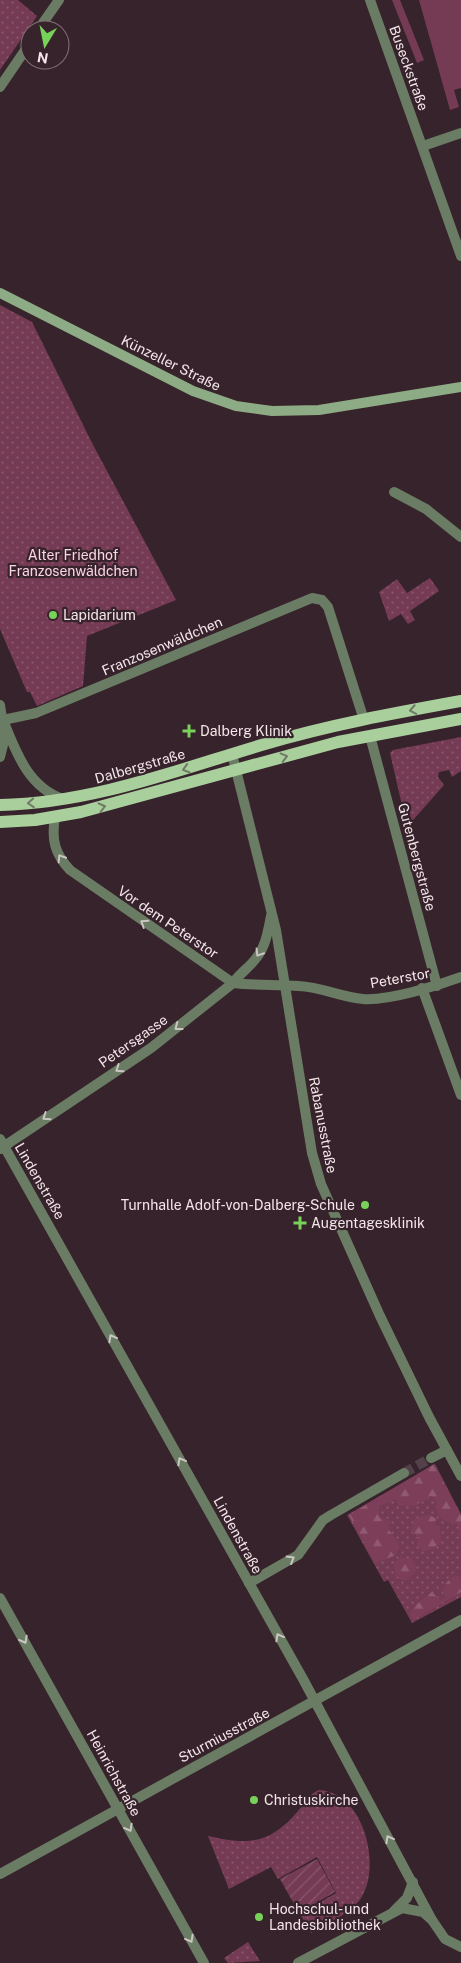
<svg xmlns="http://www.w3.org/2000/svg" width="461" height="1963" font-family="'Public Sans',sans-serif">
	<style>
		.grass { fill: url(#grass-dots) }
		.forest { fill: url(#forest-firs) }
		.garden { fill: url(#garden-furrows) }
		.pitch { fill: #753b54 }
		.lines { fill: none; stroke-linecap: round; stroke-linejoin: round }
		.minor-tunnel { stroke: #534048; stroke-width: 10; stroke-dasharray: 10 5; stroke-linecap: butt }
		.minor { stroke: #6a7c64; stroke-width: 10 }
		.tertiary { stroke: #6a7c64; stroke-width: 10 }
		.secondary { stroke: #8dab84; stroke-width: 10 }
		.primary { stroke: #a9cf9d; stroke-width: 12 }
		.oneway { stroke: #707964 }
		.oneway2 { stroke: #cbc6c2 }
		.poi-dot { fill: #78d158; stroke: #37232b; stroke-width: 2 }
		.labels { text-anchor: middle; stroke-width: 4.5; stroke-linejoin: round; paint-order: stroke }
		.street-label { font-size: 14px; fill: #f4e6eb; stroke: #37232b }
		.park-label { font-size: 14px; fill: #fdd5e4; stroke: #37232b }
		.poi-label { font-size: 14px; fill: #f4e6eb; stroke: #37232b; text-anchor: start }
	</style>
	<defs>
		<pattern id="grass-dots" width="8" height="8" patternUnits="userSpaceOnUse" patternTransform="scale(1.25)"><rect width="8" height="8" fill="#753b54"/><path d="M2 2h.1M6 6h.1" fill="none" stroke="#89576d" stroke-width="1.8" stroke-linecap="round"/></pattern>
		<pattern id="forest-firs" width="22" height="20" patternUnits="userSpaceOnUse" patternTransform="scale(1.25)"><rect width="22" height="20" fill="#7d3e59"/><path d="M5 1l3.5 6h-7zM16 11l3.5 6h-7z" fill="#905a71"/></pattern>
		<pattern id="garden-furrows" width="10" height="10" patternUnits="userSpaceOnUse" patternTransform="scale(1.25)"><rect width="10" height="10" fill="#753b54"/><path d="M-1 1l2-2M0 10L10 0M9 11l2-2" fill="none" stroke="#89576d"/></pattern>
	</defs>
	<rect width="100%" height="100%" fill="#37232b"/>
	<!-- grass -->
	<g class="grass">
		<polygon points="0,0 18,0 37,16 0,70"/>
		<polygon points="0,305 32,322 92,443 176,600 87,636 83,686 37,706 30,692 27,692 0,629"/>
		<polygon points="430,578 439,591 410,611 415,620 408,624 401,614 389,621 379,592 397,579 407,593"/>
		<polygon points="461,737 461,771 452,777 449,770 439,772 438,777 444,785 407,827 390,753 393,750"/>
		<polygon points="435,1464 461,1514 461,1597 412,1623 388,1580 384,1582 347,1515"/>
		<path d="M319,1790C364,1792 382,1866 361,1898C351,1914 326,1923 311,1933L300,1914L336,1893L317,1857L278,1879L271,1867L229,1889L208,1836C248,1845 269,1845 298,1811C305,1803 309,1794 319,1790Z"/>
		<polygon points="248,1942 260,1961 228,1963 224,1958"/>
	</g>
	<!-- forest -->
	<g class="forest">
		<path d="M434,1464L461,1516V1540L458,1524C445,1522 435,1519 437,1503L431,1496L414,1506L398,1505L397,1499L378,1506L379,1517L390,1521L389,1530L399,1544L396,1555L375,1563L349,1515Z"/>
		<polygon points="430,1515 436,1519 435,1524 440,1529 441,1544 433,1549 423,1551 417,1545 419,1538 411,1531 414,1519"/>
		<polygon points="401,1557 406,1559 411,1557 417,1569 407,1580 402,1580 395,1575 394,1563"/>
		<path d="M453,1576L461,1578V1592L413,1620L410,1614C415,1604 423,1599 432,1592L440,1600L447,1597L443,1594L445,1584Z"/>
	</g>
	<!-- garden -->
	<polygon class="garden" points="317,1859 335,1892 299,1913 280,1879"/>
	<!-- pitch -->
	<g class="pitch">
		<polygon points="392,0 400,0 424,60 417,63"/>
		<polygon points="419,0 461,0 461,88 454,90 459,107 450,110"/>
	</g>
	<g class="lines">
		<!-- minor-tunnel -->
		<polyline class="minor-tunnel" points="404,1473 431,1458"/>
		<!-- minor -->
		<g class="minor">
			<polyline points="370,0 461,256"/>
			<polyline points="38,30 59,0"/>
			<polyline points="0,87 30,43"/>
			<polyline points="423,146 461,133"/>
			<polyline points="394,492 426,509 461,537"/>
			<polyline points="0,705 5,737 0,757"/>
			<polyline points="3,720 36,713 312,598 322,600 328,607 364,720"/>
			<path d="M3,720C16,752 28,787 63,799"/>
			<polyline points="370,736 437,986"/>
			<polyline points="232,754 276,930 312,1153 321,1184 380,1316 429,1417 461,1476"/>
			<path d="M55,817C51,840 55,854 70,870L233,983C257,986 276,984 299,986C321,987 341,997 363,999C388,1001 437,986 461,977"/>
			<polyline points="422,988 461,1095"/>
			<polyline points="0,1139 303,1679 432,1920"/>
			<path d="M0,1149L151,1048L233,983C240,973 250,967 257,957C266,946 268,930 271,916"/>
			<polyline points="431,1458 447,1450"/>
			<polyline points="249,1583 298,1555 323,1520 331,1515 404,1473"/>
			<polyline points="0,1598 204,1963"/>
			<polyline points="0,1874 461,1620"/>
			<polyline points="394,1911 407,1898 413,1882"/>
		</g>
		<!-- tertiary -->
		<polyline class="tertiary" points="298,1963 402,1908 423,1912 432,1920 445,1939 461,1947"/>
		<!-- secondary -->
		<polyline class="secondary" points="0,293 193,391 236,406 272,411 319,410 461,387"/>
		<!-- primary -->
		<g class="primary">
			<path d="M0,805C93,803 177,770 265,744C329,725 395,713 461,701"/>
			<polyline points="0,822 35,820 81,812 338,742 461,719"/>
		</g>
	</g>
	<!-- one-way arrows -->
	<defs><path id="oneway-chevron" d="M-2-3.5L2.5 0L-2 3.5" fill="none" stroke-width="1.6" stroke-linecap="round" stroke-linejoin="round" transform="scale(1.25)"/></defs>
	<g class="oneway">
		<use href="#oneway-chevron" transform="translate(413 710) rotate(169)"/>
		<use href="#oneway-chevron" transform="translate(284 757) rotate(-15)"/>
		<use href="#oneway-chevron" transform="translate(186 769) rotate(163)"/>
		<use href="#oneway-chevron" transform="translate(31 803) rotate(176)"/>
		<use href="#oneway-chevron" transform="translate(102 807) rotate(-14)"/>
	</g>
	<g class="oneway2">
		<use href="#oneway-chevron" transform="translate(61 858) rotate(-122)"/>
		<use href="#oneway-chevron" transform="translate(144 923) rotate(-147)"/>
		<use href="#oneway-chevron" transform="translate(259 953) rotate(122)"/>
		<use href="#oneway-chevron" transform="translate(178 1027) rotate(143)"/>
		<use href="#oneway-chevron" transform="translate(119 1069) rotate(146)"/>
		<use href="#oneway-chevron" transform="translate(46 1117) rotate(146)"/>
		<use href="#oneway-chevron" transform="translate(112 1338) rotate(-119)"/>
		<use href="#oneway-chevron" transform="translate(181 1461) rotate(-119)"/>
		<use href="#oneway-chevron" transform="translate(291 1559) rotate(-31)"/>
		<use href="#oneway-chevron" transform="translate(279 1637) rotate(-119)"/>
		<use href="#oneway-chevron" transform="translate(24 1640) rotate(61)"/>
		<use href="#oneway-chevron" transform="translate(129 1828) rotate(61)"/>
		<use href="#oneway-chevron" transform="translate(389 1839) rotate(-119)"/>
		<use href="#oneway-chevron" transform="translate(190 1939) rotate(61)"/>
	</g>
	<!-- markers -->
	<g class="poi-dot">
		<circle cx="53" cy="615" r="5"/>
		<path d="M186.5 723.5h5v5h5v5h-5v5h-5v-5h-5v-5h5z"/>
		<circle cx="365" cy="1205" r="5"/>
		<path d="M297.5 1215.5h5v5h5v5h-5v5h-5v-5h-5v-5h5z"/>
		<circle cx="254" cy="1800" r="5"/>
		<circle cx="259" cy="1917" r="5"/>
	</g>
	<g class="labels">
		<!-- street labels -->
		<g class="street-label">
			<text transform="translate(409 68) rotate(70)" y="5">Buseckstraße</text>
			<text transform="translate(171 363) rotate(26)" y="5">Künzeller Straße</text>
			<text transform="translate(162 646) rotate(-23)" y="5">Franzosenwäldchen</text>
			<text transform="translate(140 766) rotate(-16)" y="5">Dalbergstraße</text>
			<text transform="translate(417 857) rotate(75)" y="5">Gutenbergstraße</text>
			<text transform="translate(168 922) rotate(34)" y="5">Vor dem Peterstor</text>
			<text transform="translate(400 978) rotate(-10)" y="5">Peterstor</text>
			<text transform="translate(133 1041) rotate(-35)" y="5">Petersgasse</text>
			<text transform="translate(323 1125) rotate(79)" y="5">Rabanusstraße</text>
			<text transform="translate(40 1181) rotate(60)" y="5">Lindenstraße</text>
			<text transform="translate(238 1535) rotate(61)" y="5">Lindenstraße</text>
			<text transform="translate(224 1735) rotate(-28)" y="5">Sturmiusstraße</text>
			<text transform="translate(114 1773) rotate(61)" y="5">Heinrichstraße</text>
		</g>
		<!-- park labels -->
		<g class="park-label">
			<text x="73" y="560">Alter Friedhof<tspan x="73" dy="16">Franzosenwäldchen</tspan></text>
		</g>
		<!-- poi labels -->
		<g class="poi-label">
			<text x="63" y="620">Lapidarium</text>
			<text x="200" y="736">Dalberg Klinik</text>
			<text x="355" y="1210" text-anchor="end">Turnhalle Adolf-von-Dalberg-Schule</text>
			<text x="311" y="1228">Augentagesklinik</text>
			<text x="264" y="1805">Christuskirche</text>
			<text x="269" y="1914">Hochschul- und<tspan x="269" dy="16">Landesbibliothek</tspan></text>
		</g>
	</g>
	<!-- north arrow -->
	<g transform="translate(45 45) rotate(190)"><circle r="24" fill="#37232b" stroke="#837178"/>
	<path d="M0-4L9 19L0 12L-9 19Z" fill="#78d158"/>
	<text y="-8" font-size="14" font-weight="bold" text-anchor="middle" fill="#f4e6eb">N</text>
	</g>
</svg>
